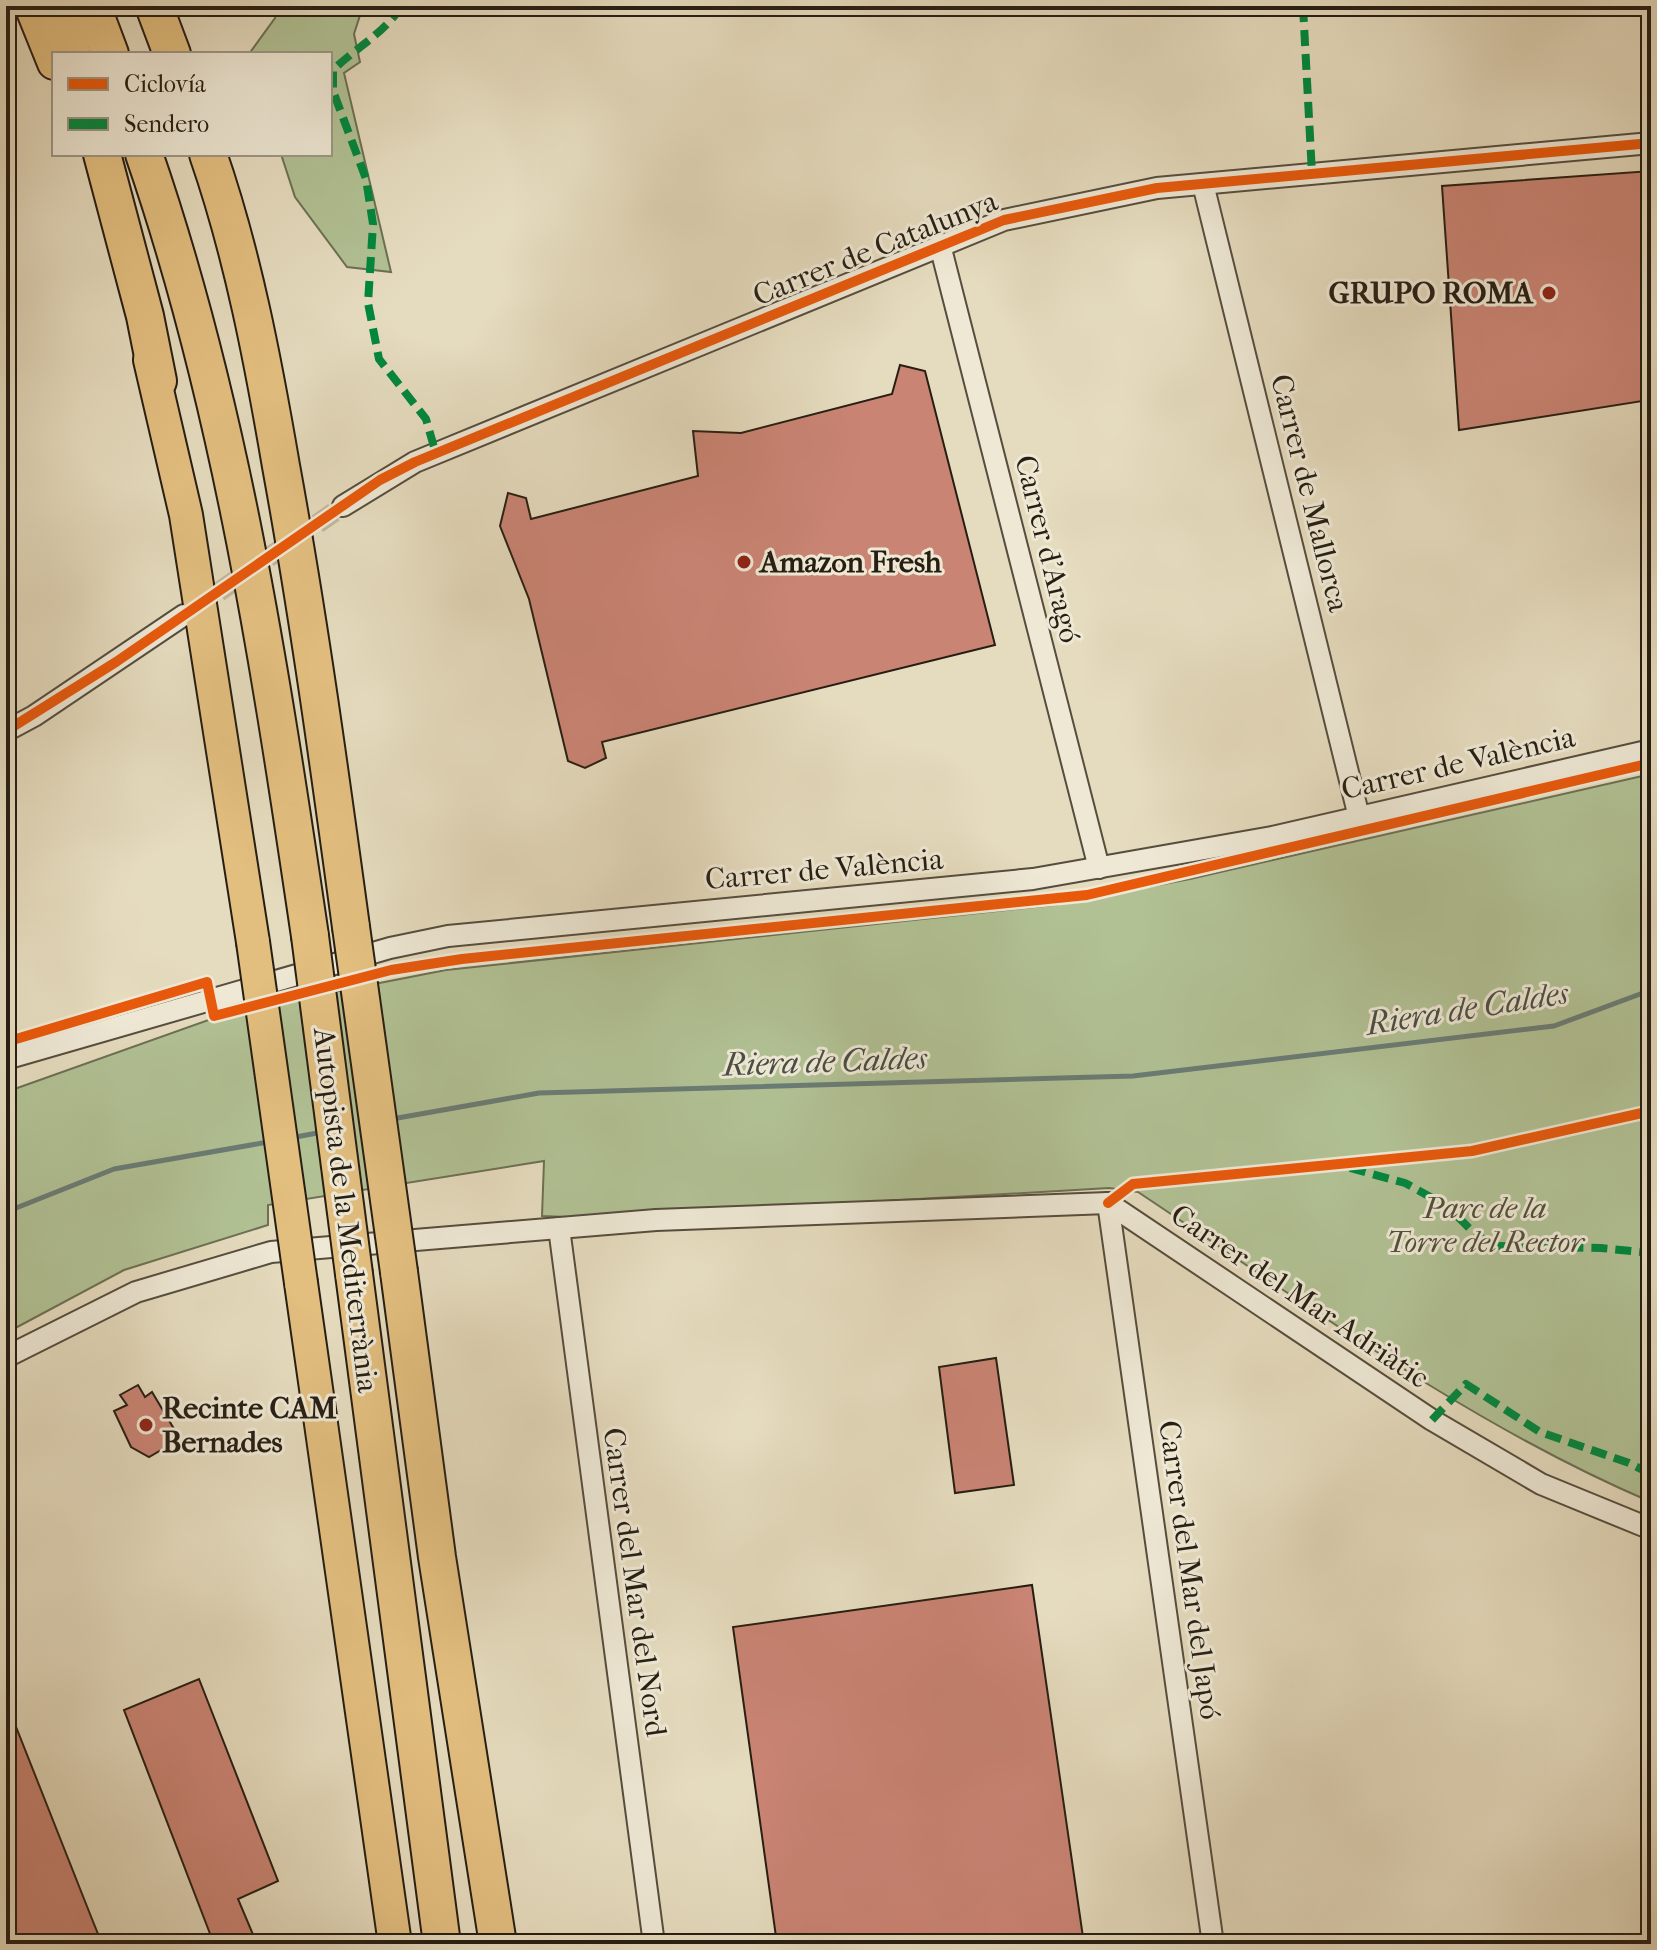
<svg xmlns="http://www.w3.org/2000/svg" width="1657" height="1950" font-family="'IM FELL French Canon',serif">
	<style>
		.green { fill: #b1c194; stroke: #6c7054; stroke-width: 2 }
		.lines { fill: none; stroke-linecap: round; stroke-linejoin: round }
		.stream { stroke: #6a7c75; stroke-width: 5 }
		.building { fill: #ca8474; stroke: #261e13; stroke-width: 2 }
		.minor-tunnel { stroke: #bfb59c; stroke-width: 20; stroke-dasharray: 20 10; stroke-linecap: butt }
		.minor-casing { stroke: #564d3e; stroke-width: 24 }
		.trunk-casing { stroke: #261e13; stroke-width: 36 }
		.motorway-casing { stroke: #261e13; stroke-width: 40 }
		.minor { stroke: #eee8d5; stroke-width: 20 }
		.trunk { stroke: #e2be7f; stroke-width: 32 }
		.motorway { stroke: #e2be7f; stroke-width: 36 }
		.trunk-bridge-casing { stroke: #261e13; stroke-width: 36; stroke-linecap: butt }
		.motorway-bridge-casing { stroke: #261e13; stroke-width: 40; stroke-linecap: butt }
		.trunk-bridge { stroke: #e2be7f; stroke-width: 32 }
		.motorway-bridge { stroke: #e2be7f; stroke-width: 36 }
		.quiet { stroke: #00873e; stroke-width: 8; stroke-dasharray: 16 8; stroke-linecap: butt }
		.cycleway-casing { stroke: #eee8d5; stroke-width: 15 }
		.cycleway { stroke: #e8590c; stroke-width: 10 }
		.poi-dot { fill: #8f2418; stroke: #eee8d5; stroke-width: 3 }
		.labels { text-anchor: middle; stroke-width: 6; stroke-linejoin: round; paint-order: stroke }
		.street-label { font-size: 30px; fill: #261e13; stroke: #eee8d5 }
		.poi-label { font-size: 30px; font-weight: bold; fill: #261e13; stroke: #eee8d5; text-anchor: start }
		.park-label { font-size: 30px; font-style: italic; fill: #504f3a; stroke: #eee8d5 }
		.water-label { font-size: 32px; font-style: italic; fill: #484d44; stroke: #eee8d5 }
	</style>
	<rect width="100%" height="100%" fill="#e5dbbe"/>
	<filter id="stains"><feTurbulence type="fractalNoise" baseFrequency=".0025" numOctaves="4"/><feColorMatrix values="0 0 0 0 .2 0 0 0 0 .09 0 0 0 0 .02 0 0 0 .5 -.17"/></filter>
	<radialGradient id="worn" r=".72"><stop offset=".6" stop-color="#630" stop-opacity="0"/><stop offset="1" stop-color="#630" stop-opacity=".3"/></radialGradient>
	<!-- green -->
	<g class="green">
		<polygon points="278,6 363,6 354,34 360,62 344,73 391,272 347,267 295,197 281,154 330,154 330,54 249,54 275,18"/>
		<path d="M1651,774V1502C1466,1423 1305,1303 1138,1192L1109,1188L591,1218L542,1216L544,1161L268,1205V1225L124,1270L6,1333V1092L231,1012L446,970L1054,905L1190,879Z"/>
	</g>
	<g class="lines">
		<!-- stream -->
		<g class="stream">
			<polyline points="392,1119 539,1093 1133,1076 1554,1026 1651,990"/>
			<polyline points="290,1138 323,1132"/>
			<polyline points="6,1212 114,1169 268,1142"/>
		</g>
	</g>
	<!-- building -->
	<g class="building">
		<polygon points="1651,171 1649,400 1459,430 1442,186"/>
		<polygon points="900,365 925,371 995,645 602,742 606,758 585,768 568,761 529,599 500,526 508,493 526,498 531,519 698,476 693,431 741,433 892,394"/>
		<polygon points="996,1358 1014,1485 955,1493 939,1367"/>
		<polygon points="138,1385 145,1397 152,1392 180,1439 149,1457 131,1447 114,1411 127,1405 120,1395"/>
		<polygon points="1032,1585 1084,1944 777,1944 733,1627"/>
		<polygon points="199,1679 278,1881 238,1899 257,1944 214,1944 124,1710"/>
		<polygon points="7,1704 90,1914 102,1944 17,1944 6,1917"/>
	</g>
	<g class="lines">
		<!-- minor-tunnel -->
		<polyline class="minor-tunnel" points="194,609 343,506"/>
		<defs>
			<g id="minor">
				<polyline points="1203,184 1359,817"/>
				<polyline points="940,245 1099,868"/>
				<polyline points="343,506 415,462 1004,220 1157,188 1651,143"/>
				<polyline points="6,731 34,716 184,615"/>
				<polyline points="6,1059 390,948 448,936 1033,879 1272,837 1651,750"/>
				<polyline points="1108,1203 1213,1944"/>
				<polyline points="559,1228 654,1944"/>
				<polyline points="6,1357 136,1292 271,1252 656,1220 1108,1203 1432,1420 1541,1484 1651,1529"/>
			</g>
			<g id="trunk">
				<polyline points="31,6 54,63"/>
				<polyline points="150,360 186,515 253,942"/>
				<polyline points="301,1283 395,1944"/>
			</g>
			<g id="motorway">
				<polyline points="55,6 72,54"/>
				<polyline points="92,6 110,54"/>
				<polyline points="154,6 172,54"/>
				<polyline points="102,154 145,316 158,381"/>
				<path d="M144,154C231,406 271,673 310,936"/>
				<path d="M208,154C243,255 263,361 281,466C309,619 330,773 351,927"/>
				<polyline points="399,1272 437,1557 498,1944"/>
				<polyline points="354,1274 442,1944"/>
			</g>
		</defs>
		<!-- minor casing -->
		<use href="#minor" class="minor-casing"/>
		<!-- trunk casing -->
		<use href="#trunk" class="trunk-casing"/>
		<!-- motorway casing -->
		<use href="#motorway" class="motorway-casing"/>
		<!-- minor -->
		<use href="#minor" class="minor"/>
		<!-- trunk -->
		<use href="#trunk" class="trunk"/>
		<!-- motorway -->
		<use href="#motorway" class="motorway"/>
		<defs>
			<polyline id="trunk-bridge" points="253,942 301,1283"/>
			<g id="motorway-bridge">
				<polyline points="351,927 399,1272"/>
				<polyline points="310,936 354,1274"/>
			</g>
		</defs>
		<!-- trunk-bridge casing -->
		<use href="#trunk-bridge" class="trunk-bridge-casing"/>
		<!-- motorway-bridge casing -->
		<use href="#motorway-bridge" class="motorway-bridge-casing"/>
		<!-- trunk-bridge -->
		<use href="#trunk-bridge" class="trunk-bridge"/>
		<!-- motorway-bridge -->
		<use href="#motorway-bridge" class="motorway-bridge"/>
		<!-- quiet -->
		<g class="quiet">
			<path d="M402,6C383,34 357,47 333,70V91L366,179L373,224L368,303L379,359L426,419L436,454"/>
			<polyline points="1303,6 1312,174"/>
			<polyline points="1350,1168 1405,1183 1447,1206 1476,1235 1497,1246 1601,1248 1651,1253"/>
			<polyline points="6,1337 9,1336"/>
			<polyline points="1432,1420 1466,1384 1540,1432 1629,1463 1651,1474"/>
		</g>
		<defs>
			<g id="cycleway">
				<polyline points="6,731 116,662 380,480 415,462 1004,220 1157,188 1651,143"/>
				<polyline points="6,1042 207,982 214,1016 391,970 462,959 1087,895 1651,763"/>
				<polyline points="1108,1203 1133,1184 1472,1151 1651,1111"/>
			</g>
		</defs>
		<!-- cycleway casing -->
		<use href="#cycleway" class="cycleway-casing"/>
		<!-- cycleway -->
		<use href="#cycleway" class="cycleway"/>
	</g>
	<!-- markers -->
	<g class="poi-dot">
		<circle cx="1549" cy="293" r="8"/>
		<circle cx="744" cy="562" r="8"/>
		<circle cx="146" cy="1425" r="8"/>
	</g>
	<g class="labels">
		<!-- street labels -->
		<g class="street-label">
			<text transform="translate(875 248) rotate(-22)" y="10">Carrer de Catalunya</text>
			<text transform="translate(1310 493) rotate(76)" y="10">Carrer de Mallorca</text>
			<text transform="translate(1048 549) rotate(76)" y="10">Carrer d'Aragó</text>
			<text transform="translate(1458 763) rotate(-13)" y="10">Carrer de València</text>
			<text transform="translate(824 869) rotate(-5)" y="10">Carrer de València</text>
			<text transform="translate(346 1210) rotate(83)" y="10">Autopista de la Mediterrània</text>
			<text transform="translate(1300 1296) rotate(34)" y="10">Carrer del Mar Adriàtic</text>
			<text transform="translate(1190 1570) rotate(82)" y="10">Carrer del Mar del Japó</text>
			<text transform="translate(635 1582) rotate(82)" y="10">Carrer del Mar del Nord</text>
		</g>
		<!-- poi labels -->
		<g class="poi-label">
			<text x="1533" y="303" text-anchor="end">GRUPO ROMA</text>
			<text x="760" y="572">Amazon Fresh</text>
			<text x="162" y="1418">Recinte CAM<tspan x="162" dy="34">Bernades</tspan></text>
		</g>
		<!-- park labels -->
		<g class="park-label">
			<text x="1485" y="1218">Parc de la<tspan x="1485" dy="34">Torre del Rector</tspan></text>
		</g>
		<!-- water labels -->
		<g class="water-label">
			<text transform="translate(1467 1008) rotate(-9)" y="11">Riera de Caldes</text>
			<text transform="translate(825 1061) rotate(-2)" y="11">Riera de Caldes</text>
		</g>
	</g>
	<!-- margin -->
	<rect width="1657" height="1950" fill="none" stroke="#e5dbbe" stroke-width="32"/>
	<rect x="8" y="8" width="1641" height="1934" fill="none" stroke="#261e13" stroke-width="4"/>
	<rect x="16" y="16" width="1625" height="1918" fill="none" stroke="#261e13" stroke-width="2"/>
	<!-- legend -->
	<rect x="52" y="52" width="280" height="104" fill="#eee8d5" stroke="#9e9787" stroke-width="2"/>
	<rect x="68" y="78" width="40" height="12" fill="#e8590c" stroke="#9e9787" stroke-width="2"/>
	<text x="124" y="92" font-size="24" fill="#261e13">Ciclovía</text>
	<rect x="68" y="118" width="40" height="12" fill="#00873e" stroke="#9e9787" stroke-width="2"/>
	<text x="124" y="132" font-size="24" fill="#261e13">Sendero</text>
	<rect width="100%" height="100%" filter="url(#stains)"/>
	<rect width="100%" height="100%" fill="url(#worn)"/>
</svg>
